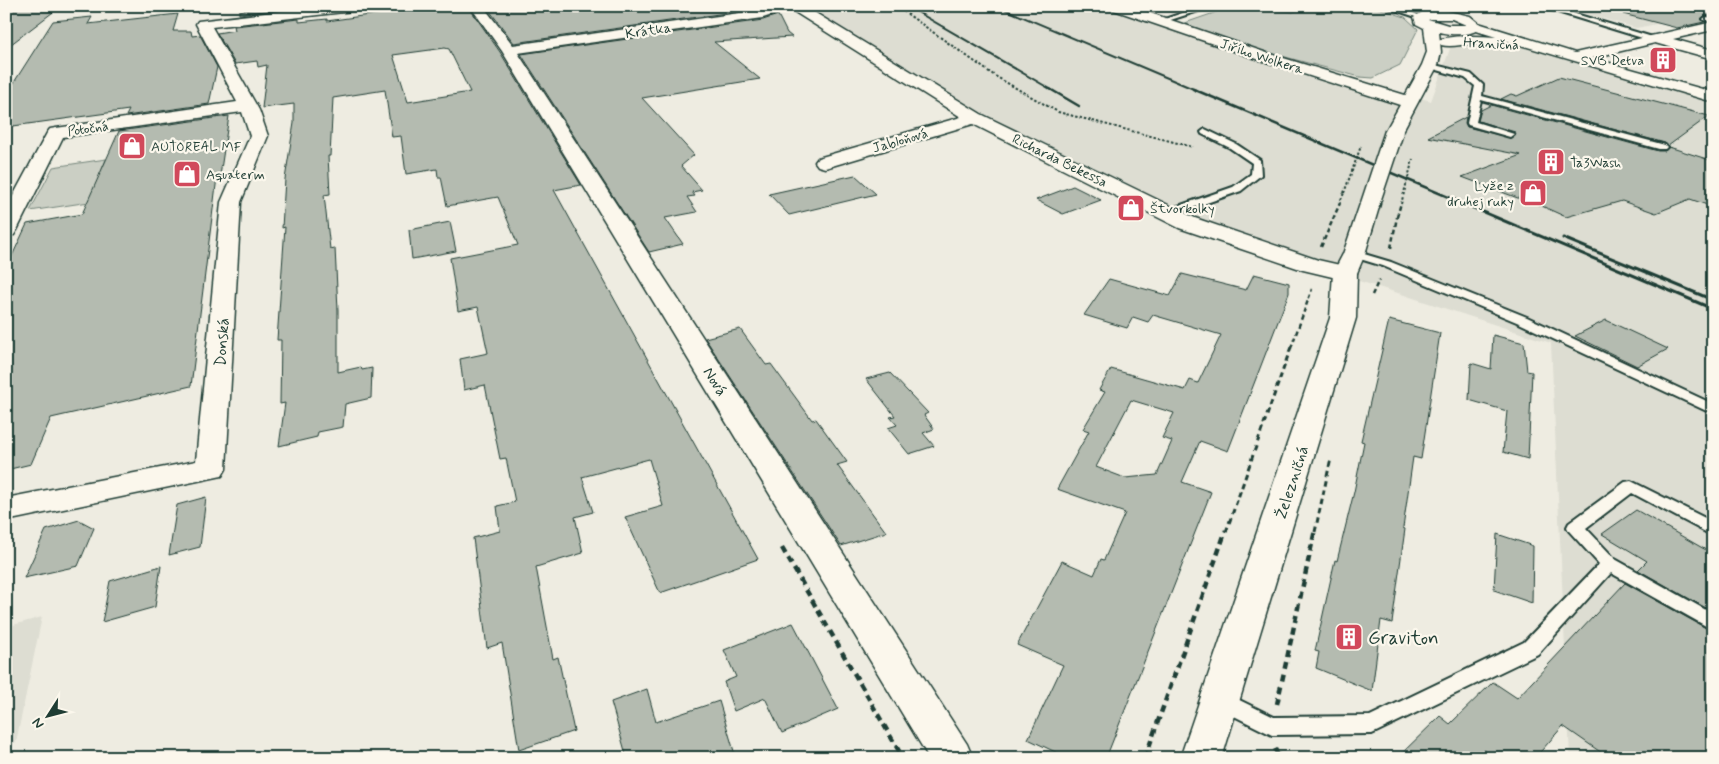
<svg xmlns="http://www.w3.org/2000/svg" width="1719" height="764" font-family="Mynerve,sans-serif">
	<style>
		.built { fill: #ddddd2 }
		.green { fill: #cbcfc4; stroke: #75867c }
		.building { fill: #b4bbb0; stroke: #1f3d34; fill-rule: evenodd }
		.lines { fill: none; stroke-linecap: round; stroke-linejoin: round }
		.lane-casing { stroke: #1f3d34; stroke-width: 4 }
		.street-casing { stroke: #1f3d34; stroke-width: 3 }
		.secondary-casing { stroke: #1f3d34; stroke-width: 3 }
		.path-far3 { stroke: #1f3d34; stroke-width: 2; stroke-dasharray: 2.5 2; stroke-linecap: butt }
		.path-far2 { stroke: #1f3d34; stroke-width: 2.5; stroke-dasharray: 4.5 3; stroke-linecap: butt }
		.path-far1 { stroke: #1f3d34; stroke-width: 3; stroke-dasharray: 5.5 4; stroke-linecap: butt }
		.path { stroke: #1f3d34; stroke-width: 4.5; stroke-dasharray: 7 5; stroke-linecap: butt }
		.lane { fill: #fbf7ec; fill-rule: evenodd }
		.street { fill: #fbf7ec; fill-rule: evenodd }
		.secondary { fill: #fbf7ec; fill-rule: evenodd }
		.rail-far2 { stroke: #1f3d34; stroke-width: 2 }
		.rail-far1 { stroke: #1f3d34; stroke-width: 2.5 }
		.rail { stroke: #1f3d34; stroke-width: 3 }
		.secondary-bridge-casing { stroke: #1f3d34; stroke-width: 21; stroke-linecap: butt }
		.path-bridge-far1 { stroke: #1f3d34; stroke-width: 2; stroke-dasharray: 2.5 2; stroke-linecap: butt }
		.path-bridge { stroke: #1f3d34; stroke-width: 2.5; stroke-dasharray: 4.5 3; stroke-linecap: butt }
		.secondary-bridge { stroke: #fbf7ec; stroke-width: 18 }
		.labels { text-anchor: middle; stroke-width: 4.5; stroke-linejoin: round; paint-order: stroke }
		.far-street-label { font-size: 14px; fill: #1f3d34; stroke: #fbf7ec }
		.far-poi-label { font-size: 14px; fill: #1f3d34; stroke: #fbf7ec; text-anchor: start }
		.street-label { font-size: 16px; fill: #1f3d34; stroke: #fbf7ec }
		.near-poi-label { font-size: 19px; fill: #1f3d34; stroke: #fbf7ec; text-anchor: start }
	</style>
	<rect width="100%" height="100%" fill="#eeece1"/>
	<filter id="ink" filterUnits="userSpaceOnUse"><feTurbulence type="fractalNoise" baseFrequency=".02" numOctaves="2"/><feDisplacementMap in="SourceGraphic" scale="10" xChannelSelector="R" yChannelSelector="G"/><feConvolveMatrix kernelMatrix="1 2 1 2 8 2 1 2 1" color-interpolation-filters="sRGB"/></filter>
	<g filter="url(#ink)">
		<!-- built -->
		<g class="built">
			<polygon points="789,6 1104,6 1155,25 1431,101 1451,46 1465,42 1493,42 1557,50 1713,95 1713,758 1570,758 1551,343 1401,294 1206,234 986,128 859,53"/>
			<polygon points="1558,6 1713,6 1713,13 1636,28"/>
			<polygon points="42,617 16,742 6,746 6,627"/>
		</g>
		<!-- green -->
		<g class="green">
			<polygon points="1234,6 1293,12 1311,6 1372,6 1405,17 1418,29 1400,65 1373,78 1360,77 1263,51 1188,27 1185,23"/>
			<polygon points="106,159 89,202 30,211 53,167"/>
		</g>
		<!-- building -->
		<g class="building">
			<polygon points="6,6 61,6 6,48"/>
			<polygon points="270,6 298,7 239,14 239,11"/>
			<path d="M432,6H468L500,52L581,185L554,190L758,559L660,593L625,517L663,506L649,459L582,477L593,512L575,517L583,553L536,567L553,659L558,657L574,731L519,750L502,643L487,648L473,538L500,531L497,506L515,502L506,458L500,459L485,385L464,390L460,359L488,353L478,307L458,311L450,258L518,245L498,197L447,206L441,177H438L437,169L406,174L401,136L392,137L385,90L333,98L330,156H328L330,194L324,195L330,249L335,248L338,310V372L361,367L362,370L372,368L371,398L345,404L343,427L318,432L317,437L279,446L285,403L280,404L281,340H277L285,227L282,228L285,179L294,123V104L262,108L267,65L258,67L257,61L235,64L217,33L235,30L234,26L299,19V22L327,19V21ZM445,48L449,49L470,92L408,102L393,55Z"/>
			<polygon points="486,6 717,6 722,10 747,6 754,9 514,43"/>
			<polygon points="1624,6 1713,6 1713,16 1705,15 1701,19 1704,22 1677,28 1623,14"/>
			<polygon points="178,14 173,31 191,31 192,36 200,35 217,67 209,104 126,116 129,110 6,127 6,95 53,21 92,17 88,24"/>
			<polygon points="778,15 787,33 792,37 714,42 760,79 642,98 694,155 681,166 702,190 692,192 695,196 687,197 697,212 665,218 683,244 649,252 521,54 763,20"/>
			<polygon points="1559,77 1709,116 1668,146 1665,143 1501,99 1511,94 1517,96"/>
			<polygon points="1491,105 1658,151 1665,151 1669,147 1713,161 1713,207 1690,199 1656,213 1622,201 1566,217 1533,202 1531,203 1462,177 1521,155 1428,137 1466,117 1465,123 1467,127 1511,138 1516,134 1515,132 1478,121 1481,110"/>
			<polygon points="229,116 220,176 217,177 191,386 51,418 31,464 6,470 6,269 27,224 82,214 119,131"/>
			<polygon points="855,175 876,194 789,215 769,194"/>
			<polygon points="1073,186 1101,200 1063,214 1036,200"/>
			<polygon points="450,222 456,251 412,259 409,230"/>
			<path d="M1182,274L1246,290L1254,274L1289,283V293L1228,451L1200,441L1182,482L1211,492L1106,758H1068L1028,739L1063,665L1017,645L1062,561L1094,575L1101,559L1104,560L1125,513L1057,489L1089,431L1083,429L1105,392L1099,390L1111,369L1185,390L1190,380L1198,383L1221,335L1153,315L1148,322L1133,317L1127,328L1084,315L1109,279L1170,296ZM1131,400L1174,413L1162,438L1172,441L1157,475L1125,478L1096,467Z"/>
			<polygon points="1389,320 1440,333 1421,459 1413,457 1403,528 1405,529 1392,623 1381,620 1372,691 1316,668 1319,652 1315,651 1335,560 1337,561 1354,492 1364,442 1361,441"/>
			<polygon points="1606,320 1668,349 1637,366 1575,336"/>
			<polygon points="740,329 766,365 771,364 812,420 816,419 847,462 837,465 886,532 841,546 705,338"/>
			<polygon points="1493,335 1524,343 1527,371 1532,372 1528,459 1503,452 1507,411 1469,400 1471,363 1491,369"/>
			<polygon points="890,373 928,413 924,415 934,429 923,433 934,446 909,454 888,428 897,425 890,417 895,416 866,379"/>
			<polygon points="206,497 200,547 169,555 177,505"/>
			<polygon points="1636,510 1713,554 1713,612 1638,570 1647,561 1602,534"/>
			<polygon points="79,520 94,528 78,566 24,578 46,530"/>
			<polygon points="1497,534 1533,546 1532,603 1494,590"/>
			<polygon points="161,566 155,607 102,622 110,581"/>
			<polygon points="1625,583 1713,632 1713,758 1609,758 1563,726 1535,758 1496,758 1484,750 1477,758 1397,758 1440,716 1450,724 1493,682 1517,698"/>
			<polygon points="793,623 838,709 782,733 765,698 734,711 724,682 736,677 724,650"/>
			<polygon points="647,689 656,722 719,701 736,758 627,758 611,702"/>
		</g>
		<g class="lines">
			<defs>
				<g id="lane">
					<polygon points="1082,6 1091,6 1093,8 1090,10"/>
					<polygon points="1203,6 1214,6 1161,23 1156,22"/>
					<polygon points="1383,6 1394,6 1424,17 1419,18"/>
					<polygon points="1538,6 1549,6 1659,39 1652,41"/>
					<polygon points="1706,17 1713,18 1713,22 1704,20 1703,19"/>
					<polygon points="1427,63 1471,74 1483,85 1482,96 1665,145 1667,147 1665,149 1659,149 1481,100 1476,122 1514,134 1510,137 1468,125 1467,123 1475,86 1465,78 1427,67"/>
					<polygon points="1205,129 1236,144 1260,160 1261,175 1241,191 1172,215 1164,215 1163,213 1164,211 1233,187 1251,174 1252,163 1230,148 1202,134 1201,132"/>
					<polygon points="1354,251 1391,262 1527,317 1713,404 1713,414 1519,323 1383,266 1350,256 1348,254 1350,252"/>
					<polygon points="1631,481 1713,522 1713,536 1632,493 1586,528 1615,559 1713,614 1713,630 1611,573 1538,654 1372,734 1272,735 1214,706 1211,700 1214,694 1221,691 1274,717 1370,716 1524,642 1599,564 1569,531 1567,527 1569,523 1625,482"/>
				</g>
				<g id="street">
					<polygon points="324,6 367,6 361,10 212,27 259,110 268,136 241,202 226,469 222,476 6,521 6,498 196,461 221,202 250,136 242,112 63,137 17,230 14,235 6,236 6,209 47,133 50,129 56,128 237,102 196,24 198,21"/>
					<polygon points="470,6 483,6 513,45 761,10 773,6 804,6 981,114 1195,218 1318,260 1353,268 1357,273 1353,278 1345,280 1303,270 1179,228 973,124 832,166 825,168 818,166 815,162 818,158 961,117 790,9 763,18 518,53 967,744 973,758 929,758 502,51"/>
					<polygon points="1110,6 1130,6 1267,53 1415,98 1417,102 1415,106 1403,106 1257,59 1111,9"/>
					<path d="M1475,22L1575,53L1713,22V30L1673,39L1713,50V59L1655,43L1592,58L1713,92V102L1507,41L1505,45C1495,48 1484,44 1473,44C1462,44 1451,48 1441,45L1439,42L1441,39C1459,35 1478,36 1496,37L1470,29L1468,26Z"/>
				</g>
				<g id="secondary">
					<path d="M1444,10L1470,16L1482,26C1473,37 1452,35 1439,32L1441,52L1438,65L1400,136L1394,137L1388,136L1385,132L1422,65L1427,52L1424,28L1416,24L1414,17L1424,11ZM1428,19H1452L1466,25H1448Z"/>
					<polygon points="1370,198 1377,200 1380,204 1365,254 1357,273 1356,318 1222,758 1180,758 1330,318 1333,273 1343,254 1360,204 1363,200"/>
				</g>
			</defs>
			<!-- lane casing -->
			<use href="#lane" class="lane-casing"/>
			<!-- street casing -->
			<use href="#street" class="street-casing"/>
			<!-- secondary casing -->
			<use href="#secondary" class="secondary-casing"/>
			<!-- path-far3 -->
			<g class="path-far3">
				<polyline points="896,6 995,76 1058,112 1193,147"/>
				<polyline points="1339,204 1344,193"/>
			</g>
			<!-- path-far2 -->
			<g class="path-far2">
				<polyline points="1321,247 1340,203"/>
				<polyline points="1391,248 1397,217"/>
				<polyline points="1372,295 1379,280"/>
				<polyline points="1291,348 1312,289"/>
			</g>
			<!-- path-far1 -->
			<g class="path-far1">
				<polyline points="1226,532 1291,347"/>
				<polyline points="1315,532 1331,458"/>
			</g>
			<!-- path -->
			<g class="path">
				<polyline points="782,548 903,758"/>
				<polyline points="1277,704 1315,530"/>
				<polyline points="1275,749 1279,758"/>
				<polyline points="1145,758 1226,530"/>
			</g>
			<!-- lane -->
			<use href="#lane" class="lane"/>
			<!-- street -->
			<use href="#street" class="street"/>
			<!-- secondary -->
			<use href="#secondary" class="secondary"/>
			<!-- rail-far2 -->
			<g class="rail-far2">
				<polyline points="907,6 1052,90"/>
				<polyline points="997,6 1196,90"/>
			</g>
			<!-- rail-far1 -->
			<g class="rail-far1">
				<polyline points="1050,89 1079,106"/>
				<polyline points="1193,89 1465,204"/>
			</g>
			<!-- rail -->
			<g class="rail">
				<polyline points="1462,203 1713,309"/>
				<polyline points="1563,238 1713,300"/>
			</g>
			<defs>
				<polyline id="secondary-bridge" points="1370,204 1394,132"/>
			</defs>
			<!-- secondary-bridge casing -->
			<use href="#secondary-bridge" class="secondary-bridge-casing"/>
			<!-- path-bridge-far1 -->
			<g class="path-bridge-far1">
				<polyline points="1344,193 1361,146"/>
				<polyline points="1401,204 1413,159"/>
			</g>
			<!-- path-bridge -->
			<polyline class="path-bridge" points="1397,217 1401,203"/>
			<!-- secondary-bridge -->
			<use href="#secondary-bridge" class="secondary-bridge"/>
		</g>
	</g>
	<!-- icons -->
	<defs>
		<symbol id="building-square" viewBox="-11 -11 22 22"><rect x="-9" y="-9" width="18" height="18" rx="4" fill="#d1495b" stroke="#fbf7ec"/><path d="M-4-6H4V6H1V3H-1V6H-4ZM-2.5-4.3h1.7v1.8h-1.7ZM.8-4.3h1.7v1.8H.8ZM-2.5-1h1.7V.8h-1.7ZM.8-1h1.7V.8H.8Z" fill="#fff"/></symbol>
		<symbol id="shop-square" viewBox="-11 -11 22 22"><rect x="-9" y="-9" width="18" height="18" rx="4" fill="#d1495b" stroke="#fbf7ec"/><path d="M-5-2.5h2.3a2.7 3.5 0 0 1 5.4 0H5L5.5 6h-11ZM-1.5-2.5h3a1.5 2.3 0 0 0-3 0Z" fill="#fff"/></symbol>
	</defs>
	<g fill-rule="evenodd">
		<use href="#building-square" x="1647" y="44" width="32" height="32"/>
		<use href="#shop-square" x="116" y="130" width="32" height="32"/>
		<use href="#building-square" x="1535" y="146" width="32" height="32"/>
		<use href="#shop-square" x="171" y="158" width="32" height="32"/>
		<use href="#shop-square" x="1517" y="177" width="32" height="32"/>
		<use href="#shop-square" x="1115" y="192" width="32" height="32"/>
		<use href="#building-square" x="1333" y="621" width="32" height="32"/>
	</g>
	<g class="labels">
		<!-- far-street labels -->
		<g class="far-street-label">
			<text transform="translate(648 30) rotate(-8)" y="5">Krátka</text>
			<text transform="translate(1491 43) rotate(3)" y="5">Hraničná</text>
			<text transform="translate(1262 56) rotate(18)" y="5">Jiřího Wolkera</text>
			<text transform="translate(88 128) rotate(-8)" y="5">Potočná</text>
			<text transform="translate(900 140) rotate(-16)" y="5">Jabloňová</text>
			<text transform="translate(1060 160) rotate(26)" y="5">Richarda Bekessa</text>
		</g>
		<!-- far-poi labels -->
		<g class="far-poi-label">
			<text x="1644" y="65" text-anchor="end">SVB Detva</text>
			<text x="151" y="151">AUTOREAL MF</text>
			<text x="1570" y="167">Ta3Wash</text>
			<text x="206" y="179">Aquaterm</text>
			<text x="1514" y="190" text-anchor="end">Lyže z<tspan x="1514" dy="16">druhej ruky</tspan></text>
			<text x="1150" y="213">Štvorkolky</text>
		</g>
		<!-- street labels -->
		<g class="street-label">
			<text transform="translate(221 342) rotate(-86)" y="6">Donská</text>
			<text transform="translate(716 381) rotate(58)" y="6">Nová</text>
			<text transform="translate(1291 482) rotate(-72)" y="6">Železničná</text>
		</g>
		<!-- near-poi labels -->
		<g class="near-poi-label">
			<text x="1368" y="644">Graviton</text>
		</g>
	</g>
	<!-- margin -->
	<rect width="1719" height="764" fill="none" stroke="#fbf7ec" stroke-width="25"/>
	<rect x="12" y="12" width="1694" height="739" fill="none" stroke="#1f3d34" stroke-width="2" filter="url(#ink)"/>
	<!-- north arrow -->
	<g transform="translate(48 716) rotate(234)" stroke="#fbf7ec" stroke-width="4" paint-order="stroke">
	<path d="M0-4L9 19L0 12L-9 19Z" fill="#1f3d34"/>
	<text y="-8" font-size="14" font-weight="bold" text-anchor="middle" fill="#1f3d34">N</text>
	</g>
</svg>
